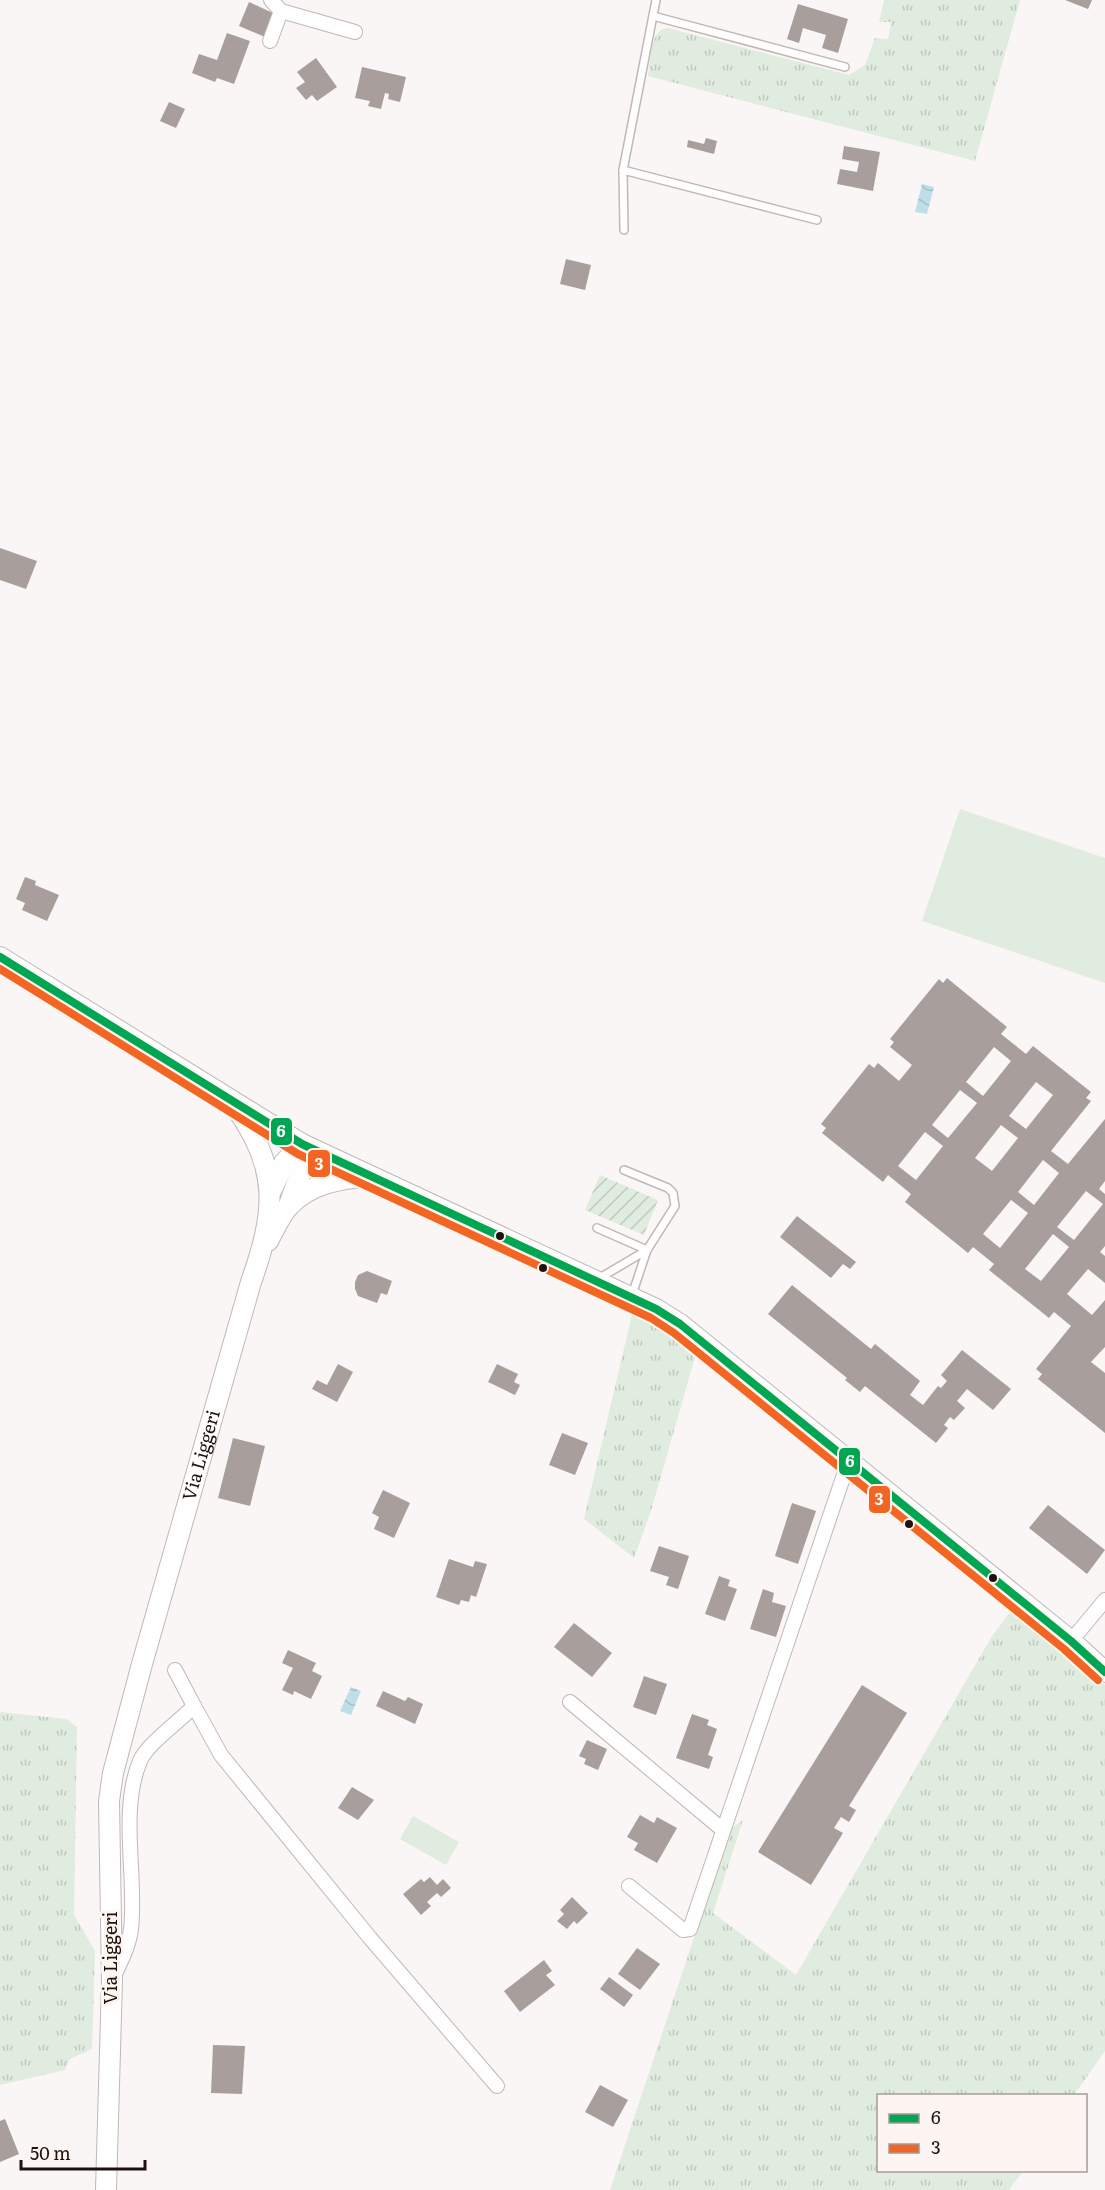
<svg xmlns="http://www.w3.org/2000/svg" width="1105" height="2190" font-family="Literata,serif">
	<style>
		.grass { fill: url(#grass-tufts) }
		.garden { fill: url(#garden-furrows) }
		.pitch { fill: #e0ece0 }
		.water { fill: url(#water-waves) }
		.building { fill: #a89f9c; fill-rule: evenodd }
		.lines { fill: none; stroke-linecap: round; stroke-linejoin: round }
		.service-casing { stroke: #c0b8b5; stroke-width: 10 }
		.minor-casing { stroke: #c0b8b5; stroke-width: 16 }
		.secondary-casing { stroke: #c0b8b5; stroke-width: 22 }
		.service { stroke: #fefefe; stroke-width: 7 }
		.minor { stroke: #fefefe; stroke-width: 14 }
		.secondary { stroke: #fefefe; stroke-width: 20 }
		.bus-1-casing { stroke: #fdf5f2; stroke-width: 12 }
		.bus-2-casing { stroke: #fdf5f2; stroke-width: 12 }
		.bus-1 { stroke: #00a651; stroke-width: 8 }
		.bus-2 { stroke: #f26522; stroke-width: 8 }
		.bus-dot { fill: #1f120d; stroke: #fdf5f2; stroke-width: 2 }
		.labels { text-anchor: middle; stroke-width: 6; stroke-linejoin: round; paint-order: stroke }
		.street-label { font-size: 18px; fill: #1f120d; stroke: #fdf5f2 }
		.line-badge { stroke: #fdf5f2; stroke-width: 2 }
		.badge-label { font-size: 16px; text-anchor: middle; font-weight: bold; fill: #fff }
	</style>
	<defs>
		<pattern id="grass-tufts" width="24" height="20" patternUnits="userSpaceOnUse" patternTransform="scale(1.5)"><rect width="24" height="20" fill="#e0ece0"/><path d="M3 7l-1-3M5 7V3M7 7l1-3M15 17l-1-3M17 17v-4M19 17l1-3" fill="none" stroke="#c0c9bf"/></pattern>
		<pattern id="garden-furrows" width="10" height="10" patternUnits="userSpaceOnUse" patternTransform="scale(1.5)"><rect width="10" height="10" fill="#e0ece0"/><path d="M-1 1l2-2M0 10L10 0M9 11l2-2" fill="none" stroke="#c0c9bf"/></pattern>
		<pattern id="water-waves" width="16" height="10" patternUnits="userSpaceOnUse" patternTransform="scale(1.5)"><rect width="16" height="10" fill="#c0dee8"/><path d="M0 5q4-4 8 0t8 0" fill="none" stroke="#a5bdc6"/></pattern>
	</defs>
	<rect width="100%" height="100%" fill="#faf6f5"/>
	<!-- grass -->
	<g class="grass">
		<path d="M884,0H1020L975,161L648,76C651,62 649,29 668,28L849,75L865,65L875,38L888,39L891,22H879Z"/>
		<polygon points="633,1310 673,1332 697,1350 651,1511 634,1558 584,1519"/>
		<polygon points="1014,1607 1105,1685 1105,2051 1074,2095 878,2096 878,2170 1023,2171 1009,2190 610,2190 730,1829 743,1820 713,1913 796,1975 992,1636"/>
		<polygon points="0,1712 66,1719 77,1727 74,1915 95,1951 92,2049 70,2059 65,2070 0,2085"/>
	</g>
	<!-- garden -->
	<polygon class="garden" points="600,1175 658,1200 644,1235 585,1210"/>
	<!-- pitch -->
	<g class="pitch">
		<polygon points="960,809 1105,858 1105,983 922,921"/>
		<polygon points="413,1816 459,1842 446,1865 400,1839"/>
	</g>
	<!-- water -->
	<g class="water">
		<polygon points="922,184 934,187 927,214 915,212"/>
		<polygon points="351,1687 361,1691 351,1715 340,1711"/>
	</g>
	<!-- building -->
	<g class="building">
		<polygon points="1065,0 1092,0 1088,9"/>
		<polygon points="249,2 275,14 265,37 239,26"/>
		<polygon points="798,4 848,19 838,53 822,48 826,35 803,28 799,43 787,39"/>
		<polygon points="227,33 250,41 234,84 217,78 215,82 192,73 199,54 217,60"/>
		<polygon points="316,58 337,87 317,101 312,95 306,100 296,88 305,82 297,72"/>
		<polygon points="362,67 406,77 400,102 388,99 389,94 385,93 381,109 368,106 370,101 355,98"/>
		<polygon points="169,102 185,109 176,128 160,121"/>
		<polygon points="706,138 717,141 714,154 687,147 688,140 704,144"/>
		<polygon points="844,146 880,152 873,191 837,184 840,169 857,172 859,162 842,159"/>
		<polygon points="566,259 591,265 585,290 560,284"/>
		<polygon points="0,548 37,561 26,589 0,580"/>
		<polygon points="25,877 36,881 35,885 59,895 47,921 22,910 25,903 16,899"/>
		<path d="M947,978L1007,1027L1001,1034L1026,1054L1033,1046L1091,1092L1086,1098L1091,1101L1051,1151L1068,1164L1105,1119V1181L1099,1189L1105,1194V1246L1100,1252L1105,1256V1283L1088,1269L1067,1294L1092,1315L1105,1300V1347L1091,1362L1105,1373V1433L1038,1379L1042,1374L1036,1369L1071,1326L1054,1312L1049,1318L989,1270L994,1264L973,1247L968,1253L905,1202L911,1194L888,1175L883,1182L822,1133L826,1128L821,1124L869,1064L874,1068L878,1063L899,1081L912,1065L890,1047L894,1042L890,1039L939,979L943,983ZM994,1047L1011,1061L983,1096L966,1082ZM1036,1082L1053,1095L1026,1129L1009,1116ZM960,1090L977,1103L948,1138L932,1125ZM1001,1125L1018,1138L992,1171L975,1158ZM925,1132L943,1146L916,1180L898,1166ZM1043,1160L1059,1173L1034,1205L1018,1192ZM1086,1191L1103,1204L1074,1240L1057,1227ZM1011,1200L1028,1213L1000,1248L983,1234ZM1053,1234L1069,1247L1041,1281L1025,1269Z"/>
		<polygon points="797,1216 856,1262 850,1269 843,1264 831,1278 780,1237"/>
		<polygon points="367,1271 392,1281 387,1295 381,1293 377,1303 358,1296 355,1289 355,1282 358,1275"/>
		<polygon points="792,1285 871,1349 875,1344 920,1381 910,1395 923,1405 938,1386 941,1388 947,1381 941,1375 962,1350 1011,1389 993,1410 967,1389 957,1401 965,1408 954,1420 950,1417 944,1425 948,1428 936,1443 865,1386 860,1392 845,1380 847,1378 768,1314"/>
		<polygon points="338,1364 353,1372 337,1402 312,1389 317,1380 327,1385"/>
		<polygon points="497,1364 518,1374 514,1382 520,1385 515,1395 488,1382"/>
		<polygon points="562,1433 588,1443 575,1475 549,1465"/>
		<polygon points="233,1438 265,1446 250,1506 218,1498"/>
		<polygon points="383,1490 410,1503 394,1538 374,1529 379,1517 372,1513"/>
		<polygon points="792,1503 816,1511 798,1564 775,1556"/>
		<polygon points="1048,1505 1105,1550 1087,1574 1029,1528"/>
		<polygon points="659,1546 689,1556 678,1589 666,1585 669,1577 650,1571"/>
		<polygon points="449,1559 473,1567 475,1561 487,1564 476,1597 471,1595 469,1602 461,1600 459,1605 436,1597"/>
		<polygon points="719,1576 730,1580 728,1586 737,1589 725,1621 705,1614"/>
		<polygon points="763,1589 774,1593 772,1602 786,1606 776,1637 750,1629"/>
		<polygon points="574,1623 612,1653 592,1677 554,1647"/>
		<polygon points="288,1650 316,1663 312,1671 322,1676 311,1699 294,1691 293,1695 282,1690 293,1668 282,1663"/>
		<polygon points="644,1676 667,1684 656,1715 633,1707"/>
		<polygon points="862,1685 907,1713 849,1806 856,1810 849,1822 841,1817 834,1828 843,1833 811,1885 758,1852"/>
		<polygon points="383,1691 405,1701 408,1697 423,1704 415,1724 376,1706"/>
		<polygon points="692,1714 709,1720 707,1725 717,1729 708,1755 713,1757 709,1769 676,1758"/>
		<polygon points="587,1740 607,1749 598,1770 584,1764 586,1759 579,1756"/>
		<polygon points="352,1787 374,1800 358,1820 338,1808"/>
		<polygon points="640,1815 654,1823 657,1817 677,1828 657,1863 634,1850 638,1843 627,1837"/>
		<polygon points="430,1877 437,1885 443,1879 451,1888 441,1897 437,1893 427,1902 431,1906 421,1915 403,1894 421,1879 424,1882"/>
		<polygon points="572,1897 588,1913 577,1924 574,1921 567,1929 557,1921 564,1914 560,1910"/>
		<polygon points="637,1948 660,1964 640,1990 618,1974"/>
		<polygon points="544,1960 552,1971 546,1975 555,1985 520,2012 504,1991"/>
		<polygon points="609,1977 633,1995 624,2007 600,1989"/>
		<polygon points="213,2045 245,2046 242,2094 211,2093"/>
		<polygon points="600,2085 628,2100 613,2127 585,2112"/>
		<polygon points="5,2119 19,2154 0,2162 0,2121"/>
	</g>
	<g class="lines">
		<defs>
			<g id="service">
				<polyline points="653,16 845,67"/>
				<polyline points="623,170 817,220"/>
				<polyline points="624,230 623,170 656,0"/>
				<polyline points="624,1170 668,1188 673,1193 675,1206 647,1250 632,1295"/>
				<polyline points="597,1228 647,1250"/>
				<polyline points="598,1279 647,1250"/>
			</g>
			<g id="minor">
				<polyline points="271,0 281,11 355,32"/>
				<polyline points="270,41 281,11"/>
				<polyline points="1071,1641 1105,1600"/>
				<polyline points="175,1670 194,1706"/>
				<polyline points="570,1702 723,1830"/>
				<polyline points="629,1886 683,1930 690,1929 849,1460"/>
				<path d="M114,1976C121,1961 129,1946 131,1929C137,1876 119,1812 140,1761C147,1744 180,1721 194,1706L221,1755L370,1938L497,2086"/>
			</g>
			<g id="secondary">
				<polyline points="0,957 302,1144 656,1309 680,1324 1071,1641 1105,1672"/>
				<polyline points="271,1191 284,1163 302,1144"/>
				<polyline points="289,1205 302,1169 302,1144"/>
				<path d="M268,1241C274,1230 281,1214 290,1205C310,1184 339,1179 367,1176"/>
				<path id="s1" d="M106,2190L112,1981L109,1801L113,1773L142,1664L251,1282C275,1214 281,1170 236,1108"/>
			</g>
		</defs>
		<!-- service casing -->
		<use href="#service" class="service-casing"/>
		<!-- minor casing -->
		<use href="#minor" class="minor-casing"/>
		<!-- secondary casing -->
		<use href="#secondary" class="secondary-casing"/>
		<!-- service -->
		<use href="#service" class="service"/>
		<!-- minor -->
		<use href="#minor" class="minor"/>
		<!-- secondary -->
		<use href="#secondary" class="secondary"/>
		<defs>
			<polyline id="bus-1" points="0,957 302,1144 656,1309 680,1324 1071,1641 1105,1672"/>
			<polyline id="bus-2" points="0,969 298,1154 651,1318 674,1333 1064,1649 1098,1680"/>
		</defs>
		<!-- bus-1 casing -->
		<use href="#bus-1" class="bus-1-casing"/>
		<!-- bus-2 casing -->
		<use href="#bus-2" class="bus-2-casing"/>
		<!-- bus-1 -->
		<use href="#bus-1" class="bus-1"/>
		<!-- bus-2 -->
		<use href="#bus-2" class="bus-2"/>
	</g>
	<!-- markers -->
	<g class="bus-dot">
		<circle cx="500" cy="1236" r="5"/>
		<circle cx="543" cy="1268" r="5"/>
		<circle cx="909" cy="1524" r="5"/>
		<circle cx="993" cy="1578" r="5"/>
	</g>
	<g class="labels">
		<!-- street labels -->
		<g class="street-label">
			<text dy="6" stroke="none"><textPath href="#s1" startOffset="747">Via Liggeri</textPath></text>
			<text transform="translate(111 1958) rotate(-90)" y="6">Via Liggeri</text>
		</g>
	</g>
	<g class="line-badge">
		<rect x="270" y="1117" width="23" height="29" rx="6" fill="#00a651"/>
		<rect x="307" y="1149" width="24" height="29" rx="6" fill="#f26522"/>
		<rect x="838" y="1447" width="23" height="29" rx="6" fill="#00a651"/>
		<rect x="868" y="1485" width="23" height="29" rx="6" fill="#f26522"/>
	</g>
	<g class="badge-label">
		<text x="281" y="1137">6</text>
		<text x="319" y="1170">3</text>
		<text x="850" y="1467">6</text>
		<text x="879" y="1505">3</text>
	</g>
	<!-- legend -->
	<rect x="877" y="2094" width="210" height="78" fill="#fdf5f2" stroke="#a49a96" stroke-width="1.5"/>
	<rect x="889" y="2114" width="30" height="9" fill="#00a651" stroke="#a49a96" stroke-width="1.5"/>
	<text x="931" y="2124" font-size="18" fill="#1f120d">6</text>
	<rect x="889" y="2144" width="30" height="9" fill="#f26522" stroke="#a49a96" stroke-width="1.5"/>
	<text x="931" y="2154" font-size="18" fill="#1f120d">3</text>
	<!-- scale -->
	<path d="M21 2160v9h124v-9" fill="none" stroke="#1f120d" stroke-width="3"/>
	<text x="30" y="2160" font-size="18" fill="#1f120d" stroke="#fdf5f2" stroke-width="4.5" paint-order="stroke">50 m</text>
</svg>
